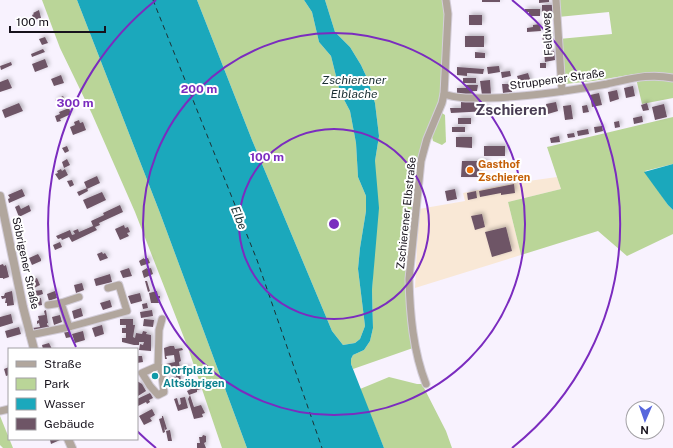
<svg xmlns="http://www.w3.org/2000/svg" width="673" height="448" font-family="'Public Sans',sans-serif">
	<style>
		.industrial { fill: #f9e8d6 }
		.green { fill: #bad598 }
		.water { fill: #1ba8bc }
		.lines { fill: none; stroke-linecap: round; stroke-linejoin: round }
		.ferry { stroke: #1b3034; stroke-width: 1; stroke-dasharray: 5 4; stroke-linecap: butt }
		.building { fill: #6e5566; filter: url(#shadow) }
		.minor-casing { stroke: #d4ceda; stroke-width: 9 }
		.tertiary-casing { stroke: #d4ceda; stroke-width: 10 }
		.minor { stroke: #b1a69d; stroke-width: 7 }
		.tertiary { stroke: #b1a69d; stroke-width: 8 }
		.ring { fill: none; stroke: #7b2cbf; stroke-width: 2 }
		.food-dot { fill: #e8710a; stroke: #fff; stroke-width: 1.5 }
		.culture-dot { fill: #0f9aa8; stroke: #fff; stroke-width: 1.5 }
		.labels { text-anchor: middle; stroke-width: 4; stroke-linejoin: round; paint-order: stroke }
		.street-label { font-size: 11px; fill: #17121c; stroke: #fff }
		.food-label { font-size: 11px; font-weight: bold; fill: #c56008; stroke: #fff; text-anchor: start }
		.culture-label { font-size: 11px; font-weight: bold; fill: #0d838f; stroke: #fff; text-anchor: start }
		.water-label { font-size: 12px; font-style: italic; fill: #1b3034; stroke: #fff }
		.district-label { font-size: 15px; font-weight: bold; fill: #493d54; stroke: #fff }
		.centre { fill: #7b2cbf; stroke: #fff; stroke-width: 2 }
		.ring-label { font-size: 12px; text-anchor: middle; font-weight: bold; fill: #7b2cbf; stroke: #fff; stroke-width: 4; stroke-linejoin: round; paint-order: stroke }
	</style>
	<defs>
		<filter id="shadow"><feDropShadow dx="2" dy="-2" stdDeviation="2" flood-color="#0004"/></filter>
	</defs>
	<rect width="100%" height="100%" fill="#f8f2fe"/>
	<!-- industrial -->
	<polygon class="industrial" points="557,177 561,189 508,202 521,255 415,288 419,209 465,201 463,193 514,183"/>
	<!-- green -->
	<g class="green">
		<polygon points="42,0 77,0 160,213 247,448 222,448 188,348 135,212 92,114 60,48"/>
		<polygon points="197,0 304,0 312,12 319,42 331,56 340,92 350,111 356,143 358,177 366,196 366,211 360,248 358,269 365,326 360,339 355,343 343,345 332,331 252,140"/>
		<polygon points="325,0 443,0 445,7 445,35 440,97 421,151 407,279 413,348 353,369 351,364 351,359 353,355 364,350 370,341 373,328 372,290 374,256 375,161 379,136 375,103 367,78 361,65 350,47 335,32"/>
		<polygon points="558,0 673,0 673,98 642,104 635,74 593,81 565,84 559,39 612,34 609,12 558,17"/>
		<polygon points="442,113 445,115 446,142 442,145 433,141 432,137 440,114"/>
		<polygon points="673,117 673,164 645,171 668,205 673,210 673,234 627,256 598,231 521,255 508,202 561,189 547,147"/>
		<polygon points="389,377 417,384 422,384 446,431 452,448 384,448 360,389"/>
		<polygon points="0,416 13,448 3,448 0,445"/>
	</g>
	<!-- water -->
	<g class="water">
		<polygon points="77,0 197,0 252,140 332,331 343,345 355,343 360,339 365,326 358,269 360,248 366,211 366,196 358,177 356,143 350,111 340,92 331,56 319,42 312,12 304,0 325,0 335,32 350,47 361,65 367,78 375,103 379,136 375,161 379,208 372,290 373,328 370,341 364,350 353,355 351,359 351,364 384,448 247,448 160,213"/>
		<polygon points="673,164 673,210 668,205 644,172"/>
	</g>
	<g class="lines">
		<!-- ferry -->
		<polyline class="ferry" points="153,0 257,260 322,448"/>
	</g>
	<!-- building -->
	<g class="building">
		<rect x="482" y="0" width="18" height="2"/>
		<polygon points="539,0 549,0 549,2 539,3"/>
		<rect x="542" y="5" width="11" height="8"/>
		<polygon points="525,9 540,9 540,16 529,16 529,12 525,12"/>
		<polygon points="39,10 41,18 34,20 32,15 34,14 33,13"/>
		<rect x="469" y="15" width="13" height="10"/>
		<polygon points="540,24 541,31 527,32 527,28 533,27 533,25"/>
		<polygon points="552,33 552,41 543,42 542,34"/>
		<rect x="465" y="36" width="19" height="11"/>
		<polygon points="45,37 48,43 42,45 39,39"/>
		<polygon points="43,49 45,52 32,57 31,54"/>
		<polygon points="554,51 555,60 545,62 544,52"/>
		<polygon points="475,52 485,53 485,58 475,58"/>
		<polygon points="45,59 48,67 35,72 32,64"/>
		<polygon points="11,62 12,65 1,70 0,66"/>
		<rect x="540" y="63" width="6" height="5"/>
		<polygon points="499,66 500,72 488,74 487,67"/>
		<polygon points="457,67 484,69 483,74 467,73 467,76 457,75"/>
		<polygon points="510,71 511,76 502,78 501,72"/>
		<polygon points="528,73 531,82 520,85 517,76"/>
		<polygon points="61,75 64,83 54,86 51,79"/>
		<rect x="463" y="78" width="13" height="5"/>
		<polygon points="8,79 12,88 0,92 0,82"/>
		<polygon points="490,80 491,95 482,95 480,81"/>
		<polygon points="502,84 511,84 512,92 503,93"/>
		<polygon points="466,85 478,85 477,91 472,91 472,95 457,95 457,88 466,88"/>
		<polygon points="633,86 635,96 626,98 624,88"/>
		<polygon points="617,90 619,99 610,102 608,92"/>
		<polygon points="599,93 602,105 592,107 590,95"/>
		<polygon points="63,96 65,99 57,103 55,100"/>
		<polygon points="461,102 474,102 474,106 488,107 488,111 451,113 450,108 461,108"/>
		<polygon points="556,102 558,111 548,114 546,104"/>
		<polygon points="19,103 23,111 5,118 2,110"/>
		<polygon points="647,103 649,110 643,111 641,105"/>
		<polygon points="664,104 667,117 655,120 652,107"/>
		<polygon points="571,105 573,119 565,120 563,106"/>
		<polygon points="587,105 589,112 583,113 582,106"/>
		<polygon points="69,108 71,114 60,119 61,121 57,122 55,116 60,114 59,112"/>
		<polygon points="642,116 643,122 634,124 633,118"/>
		<rect x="458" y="118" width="13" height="6"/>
		<polygon points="79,120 80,123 83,122 86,130 73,135 70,127 75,125 74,122"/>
		<polygon points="619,121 620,127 615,128 614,122"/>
		<polygon points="602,126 603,131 595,133 594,127"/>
		<rect x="452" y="127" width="13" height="5"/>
		<polygon points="588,129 589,134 578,136 577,131"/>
		<polygon points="574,133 575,137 568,138 567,134"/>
		<polygon points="559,136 560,142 551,143 550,138"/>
		<polygon points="456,137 472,137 472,148 456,147"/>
		<polygon points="67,146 69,151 65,153 62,148"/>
		<rect x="484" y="146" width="21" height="10"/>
		<polygon points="67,159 70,165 64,168 62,162"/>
		<polygon points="462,161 487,161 487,169 479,169 479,177 461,177"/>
		<polygon points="61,169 62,171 65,169 68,175 59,180 55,174 58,173 57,171"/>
		<polygon points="97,176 100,183 87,189 84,182"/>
		<polygon points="72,180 74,185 70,187 67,181"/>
		<polygon points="514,184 515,193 501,195 501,193 480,197 479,191"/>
		<polygon points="87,188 88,191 79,196 77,192"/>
		<polygon points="22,189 25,196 9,203 8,199 10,198 8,195"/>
		<polygon points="455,189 457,199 447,201 445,191"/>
		<polygon points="476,191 477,198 468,200 467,193"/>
		<polygon points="102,192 106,200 87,209 83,200"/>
		<polygon points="19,205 21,209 29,205 31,211 19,217 15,207"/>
		<polygon points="120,205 123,212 99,223 100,225 95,227 97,230 72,242 69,237 62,240 61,238 58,239 56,236 70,230 72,235 75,234 73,231 78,229 79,232 93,226 91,221 104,215 103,213"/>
		<polygon points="482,214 485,227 475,230 471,216"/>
		<polygon points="124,225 125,228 128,227 130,232 127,233 129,236 120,240 115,229"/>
		<polygon points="506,227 512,251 492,257 485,232"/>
		<polygon points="60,242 62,247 55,250 53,245"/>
		<polygon points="102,252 103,254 105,253 108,258 100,261 97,254"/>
		<polygon points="38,254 41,259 41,261 32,265 29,258"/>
		<polygon points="144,258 144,259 148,258 150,263 141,266 139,261"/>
		<polygon points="3,264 4,266 6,265 9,277 3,279 3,278 0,278 0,265"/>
		<polygon points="129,268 132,276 123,278 120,271"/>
		<polygon points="147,268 147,269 151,268 153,274 144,278 142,271"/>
		<polygon points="110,274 112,282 96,286 94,279"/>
		<polygon points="37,278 40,285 32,289 29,281"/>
		<polygon points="145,281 147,281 150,291 148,292"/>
		<polygon points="82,283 84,290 76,293 74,285"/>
		<polygon points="42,290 43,294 34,297 33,291"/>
		<polygon points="12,291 14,305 7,306 7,303 5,303 6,298 2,299 1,296 4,296 5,293"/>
		<polygon points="55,291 57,298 49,301 47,294"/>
		<polygon points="157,291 158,296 160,296 160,298 158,299 159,303 151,303 149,293"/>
		<polygon points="140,293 142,301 131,304 128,296"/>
		<polygon points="41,298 42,305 36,306 35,299"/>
		<polygon points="110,300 112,307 103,310 100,303"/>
		<polygon points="147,303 148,308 143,309 142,304"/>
		<polygon points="81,308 83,316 74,319 72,311"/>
		<polygon points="46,310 48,323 47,323 47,325 49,326 49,329 33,330 32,328 40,327 39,323 37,324 37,321 39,320 38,316 45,315 44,311"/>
		<polygon points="152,310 153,316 141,318 140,312"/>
		<polygon points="11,314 13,323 0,327 0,317"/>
		<polygon points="60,315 62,322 54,325 52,317"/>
		<polygon points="120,319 133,319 133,325 135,325 133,337 135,338 136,333 142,334 143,331 147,332 146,334 151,335 151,351 139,350 140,344 143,345 144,342 139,342 139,345 134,345 122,342 122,338 126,338 126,333 122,333 122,328 126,328 126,325 120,325"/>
		<polygon points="144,319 154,320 153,327 143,326"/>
		<polygon points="102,325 104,334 95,337 92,328"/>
		<polygon points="19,327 21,334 7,338 5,331"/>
		<polygon points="69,330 71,337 66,338 64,332"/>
		<polygon points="83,331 85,340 75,343 72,334"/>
		<polygon points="49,343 52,349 43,349 42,345"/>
		<polygon points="170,346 174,346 175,349 182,348 183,350 179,351 181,361 179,362 180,368 189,366 190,370 180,372 181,382 169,384 168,378 176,377 176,373 167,375 166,364 175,362 174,355 166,356 167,359 165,359 164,348"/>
		<polygon points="137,356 142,356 143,362 137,363"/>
		<polygon points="9,367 9,375 6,376 4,369"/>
		<polygon points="137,381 142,384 146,391 138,396"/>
		<polygon points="193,386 194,388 200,386 201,389 197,390 197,392 189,395 187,391 191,389 190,387"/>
		<polygon points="150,393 153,398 149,400 150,402 147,404 146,402 138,406 137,399"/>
		<polygon points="190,395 194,407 201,405 205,413 202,414 203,417 194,419 188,399"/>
		<polygon points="185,397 188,408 178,411 174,399 177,398 179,405 181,404 180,398"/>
		<polygon points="152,409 155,415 150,418 152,421 144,425 139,416"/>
		<polygon points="162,416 163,416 167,429 165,430 164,426 165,432 163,433 159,419 162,418"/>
		<polygon points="170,430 172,441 168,441 166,431"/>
		<polygon points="203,435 206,436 206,442 204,443 206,448 197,448 197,443 200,443 199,437 202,437"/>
		<polygon points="53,439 59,439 60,440 51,444 50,440"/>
	</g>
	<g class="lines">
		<defs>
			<g id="minor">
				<polyline points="556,0 562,91"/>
				<path d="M444,94C458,99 474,98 489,98C528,97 568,91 607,84C631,79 648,73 673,78"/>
				<polyline points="48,305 61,303"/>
				<polyline points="69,327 61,303 79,297"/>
				<polyline points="30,335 69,327 127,311 119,285 108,288"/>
				<polyline points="158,366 142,373 150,386 158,395 164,392 161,368 158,366 159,330 162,319"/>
				<path d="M426,384C413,351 410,314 409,279L421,161L427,139L442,103L444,94L448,14L446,0"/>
				<polyline points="0,411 9,409"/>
			</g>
			<g id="tertiary">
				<polyline points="0,196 23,307 34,349"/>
				<polyline points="68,439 72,448"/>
			</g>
		</defs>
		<!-- minor casing -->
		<use href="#minor" class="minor-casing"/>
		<!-- tertiary casing -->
		<use href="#tertiary" class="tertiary-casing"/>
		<!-- minor -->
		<use href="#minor" class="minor"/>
		<!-- tertiary -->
		<use href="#tertiary" class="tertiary"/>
	</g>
	<!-- distance rings -->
	<g class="ring">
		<circle cx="334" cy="224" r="95"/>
		<circle cx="334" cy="224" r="191"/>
		<path d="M156 448A286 286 0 0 1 137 431M76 347A286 286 0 0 1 156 0M512 0A286 286 0 0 1 512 448"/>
	</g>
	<!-- markers -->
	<circle class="food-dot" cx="470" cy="170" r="4"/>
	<circle class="culture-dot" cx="155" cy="376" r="4"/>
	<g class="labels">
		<!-- street labels -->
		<g class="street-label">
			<text transform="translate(547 34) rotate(-94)" y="4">Feldweg</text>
			<text transform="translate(557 79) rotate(-8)" y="4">Struppener Straße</text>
			<text transform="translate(406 213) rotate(-84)" y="4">Zschierener Elbstraße</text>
			<text transform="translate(26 263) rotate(78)" y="4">Söbrigener Straße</text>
		</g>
		<!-- food labels -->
		<g class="food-label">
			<text x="478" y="168">Gasthof<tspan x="478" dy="13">Zschieren</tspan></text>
		</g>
		<!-- culture labels -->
		<g class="culture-label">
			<text x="163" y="374">Dorfplatz<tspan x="163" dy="13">Altsöbrigen</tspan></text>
		</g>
		<!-- water labels -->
		<g class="water-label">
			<text x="354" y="84">Zschierener<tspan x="354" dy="14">Elblache</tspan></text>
			<text transform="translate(239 218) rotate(68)" y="4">Elbe</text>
		</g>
		<!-- district labels -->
		<g class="district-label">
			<text x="511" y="115">Zschieren</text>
		</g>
	</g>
	<circle cx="334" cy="224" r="6" class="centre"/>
	<g class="ring-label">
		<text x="199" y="93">200 m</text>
		<text x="75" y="107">300 m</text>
		<text x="267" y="161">100 m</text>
	</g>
	<!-- legend -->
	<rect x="8" y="348" width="130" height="92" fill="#ffffff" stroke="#a2a0a4"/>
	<rect x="16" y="361" width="20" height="6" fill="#b1a69d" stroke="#a2a0a4"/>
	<text x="44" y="368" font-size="12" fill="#17121c">Straße</text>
	<rect x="16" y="378" width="20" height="12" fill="#bad598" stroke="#a2a0a4"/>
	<text x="44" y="388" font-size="12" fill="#17121c">Park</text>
	<rect x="16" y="398" width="20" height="12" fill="#1ba8bc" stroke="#a2a0a4"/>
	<text x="44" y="408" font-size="12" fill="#17121c">Wasser</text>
	<rect x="16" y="418" width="20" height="12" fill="#6e5566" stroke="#a2a0a4"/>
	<text x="44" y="428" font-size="12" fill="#17121c">Gebäude</text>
	<!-- north arrow -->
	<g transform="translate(645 420) rotate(182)"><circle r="19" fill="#ffffff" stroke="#a2a0a4"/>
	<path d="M0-3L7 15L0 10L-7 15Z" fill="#5767dd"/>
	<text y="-6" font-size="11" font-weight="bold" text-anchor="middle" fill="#17121c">N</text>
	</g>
	<!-- scale -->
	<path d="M10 26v6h95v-6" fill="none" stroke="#17121c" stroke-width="2"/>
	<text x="16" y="26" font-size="12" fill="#17121c" stroke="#ffffff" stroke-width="3" paint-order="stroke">100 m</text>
</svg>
